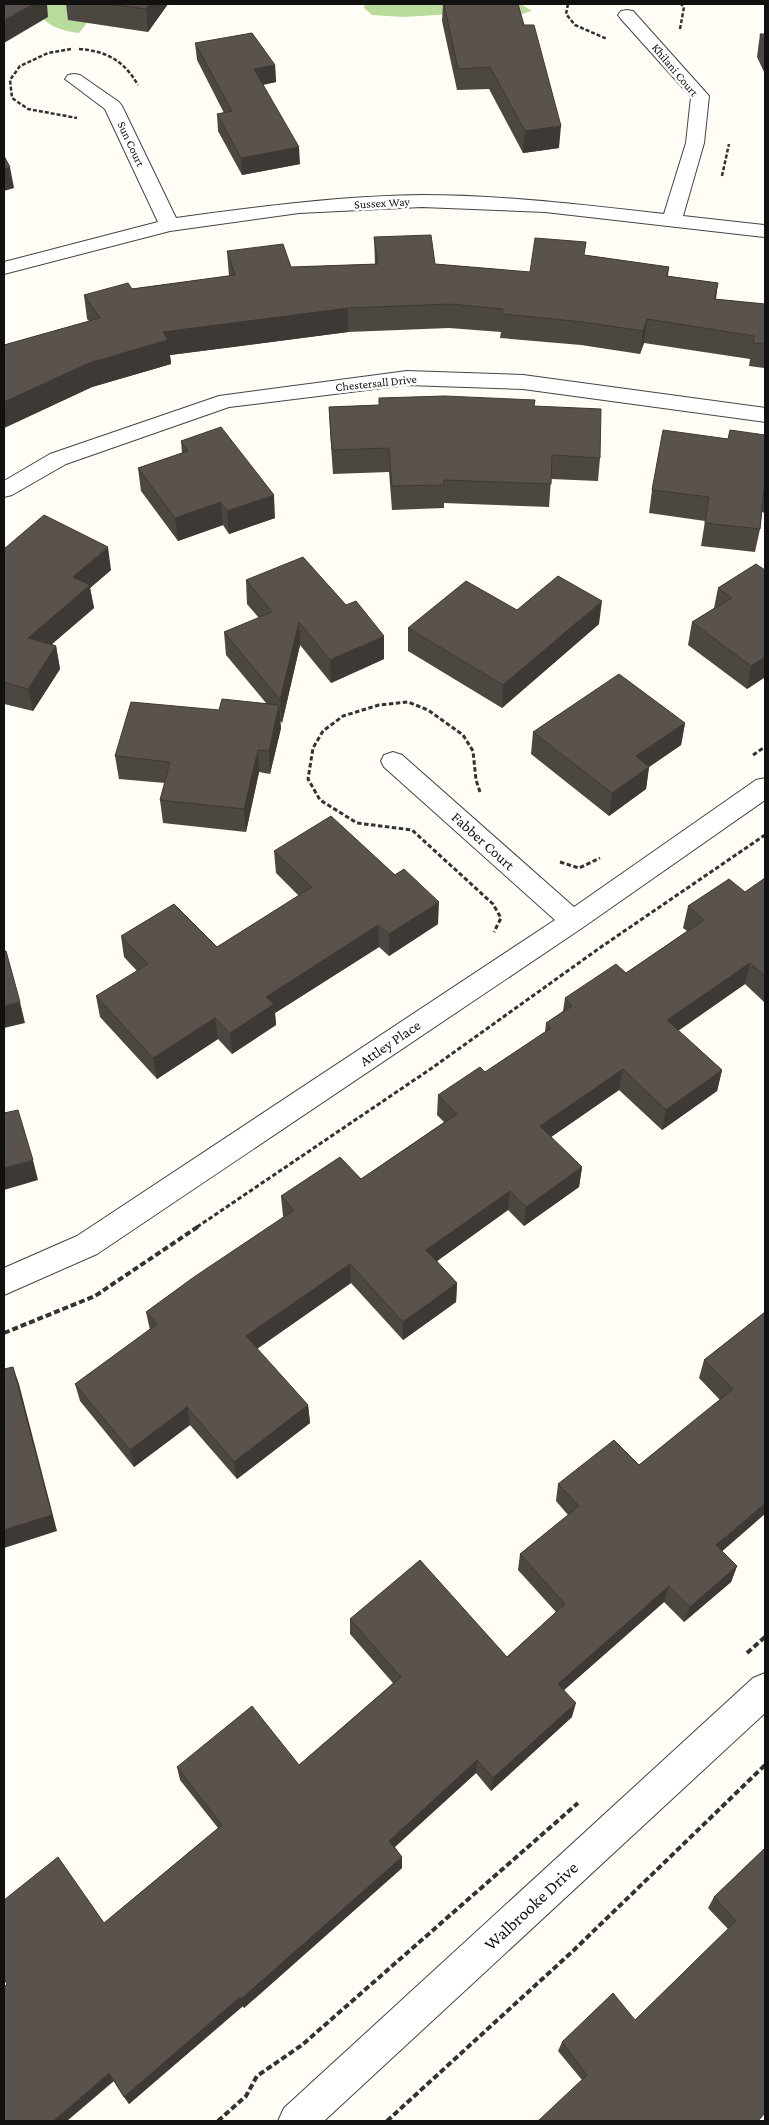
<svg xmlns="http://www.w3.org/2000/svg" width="769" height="2125" font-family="'Crimson Pro',serif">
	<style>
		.forest { fill: #b9dc9c }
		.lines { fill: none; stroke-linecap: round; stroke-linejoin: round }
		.minor-casing { stroke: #444; stroke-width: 2 }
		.path-far2 { stroke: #333; stroke-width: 2.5; stroke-dasharray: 4 2; stroke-linecap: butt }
		.path-far1 { stroke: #333; stroke-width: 3; stroke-dasharray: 4.5 2.5; stroke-linecap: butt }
		.path { stroke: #333; stroke-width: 4; stroke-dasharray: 6 3; stroke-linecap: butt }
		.minor { fill: #fff; fill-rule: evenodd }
		.wall { fill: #4d4742 }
		.shaded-wall { fill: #3f3936 }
		.building { fill: #5a524d; stroke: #3f3936 }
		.labels { text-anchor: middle; stroke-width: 5; stroke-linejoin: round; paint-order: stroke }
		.far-street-label { font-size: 12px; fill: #111; stroke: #fff }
		.street-label { font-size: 15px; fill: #111; stroke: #fff }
		.near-street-label { font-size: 18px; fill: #111; stroke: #fff }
	</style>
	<rect width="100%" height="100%" fill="#fffdf5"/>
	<!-- forest -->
	<g class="forest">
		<path d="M32,4H71L87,23L79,33C56,30 44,24 32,4Z"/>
		<polygon points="365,4 521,4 532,11 518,15 453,14 403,17 372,15 364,8"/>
	</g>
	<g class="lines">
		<defs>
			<g id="minor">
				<path d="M627,10L633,11L709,96L704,143L683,216L765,225V237L545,212L422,207L299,213L170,231L4,274V262L158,222L105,109L65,79L68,75L74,74L80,75L119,102L122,106L176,218C257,207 339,196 422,195C503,195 584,205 664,214L686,143L691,97L621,19L618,15L621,11Z"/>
				<polygon points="407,371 523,375 765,408 765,422 523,389 407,385 229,407 66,464 12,495 4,497 4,481 50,454 219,396"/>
				<polygon points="393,752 402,755 574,907 756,780 765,778 765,800 582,928 97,1254 4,1295 4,1268 77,1236 555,920 384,767 381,761 384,755"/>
				<polygon points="765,1673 765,1713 324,2121 278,2121 284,2108 753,1678"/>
			</g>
		</defs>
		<!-- minor casing -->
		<use href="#minor" class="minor-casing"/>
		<!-- path-far2 -->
		<g class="path-far2">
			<polyline points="568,4 566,14 575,25 607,39"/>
			<polyline points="680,29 684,7 681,4"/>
			<polyline points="71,49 48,53 20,66 10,80 12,98 28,109 77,118"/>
			<path d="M79,49C107,51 124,61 138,85"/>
			<polyline points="722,176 729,144"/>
		</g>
		<!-- path-far1 -->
		<g class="path-far1">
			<polyline points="753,755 765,747"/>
			<polyline points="480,792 476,780 473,751 463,735 428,710 408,702 379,705 343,716 323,731 313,748 308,779 320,800 357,823 412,830 493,904 501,918 494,932"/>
			<polyline points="560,862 579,868 600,858"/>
			<polyline points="197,1227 432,1068 601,947 765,835"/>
		</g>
		<!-- path -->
		<g class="path">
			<polyline points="4,1333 95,1296 199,1226"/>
			<polyline points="747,1653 765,1637"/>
			<polyline points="218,2121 246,2096 257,2076 302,2045 578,1803"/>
			<polyline points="387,2121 574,1950 765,1765"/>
		</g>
		<!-- minor -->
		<use href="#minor" class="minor"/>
	</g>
	<!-- wall -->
	<g class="wall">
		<polygon points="66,4 168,4 148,32 68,20"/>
		<polygon points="443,4 518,4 559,148 523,153 489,89 457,90 442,21"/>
		<polygon points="760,34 765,34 765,74 757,57"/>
		<polygon points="195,43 275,65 276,82 263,85 300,164 242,175 218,131 217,114 224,113 197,60"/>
		<polygon points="374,237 435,264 530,272 585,255 669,267 668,276 718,283 716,299 765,304 765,368 749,366 750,359 644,343 640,354 581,345 500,338 501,332 449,328 348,332 170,355 171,364 92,387 4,428 4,345 89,321 87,319 84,295 229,276 227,251 291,267 375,264"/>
		<polygon points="379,398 534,406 600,458 598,481 551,479 549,507 444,503 444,508 392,510 389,472 333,474 330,431 329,407 379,405"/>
		<polygon points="765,435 765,513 762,512 760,529 755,552 701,546 705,521 649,513 652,490 728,439"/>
		<polygon points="181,441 275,518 229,534 223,525 178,541 141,491 138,468 182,453"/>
		<polygon points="4,549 111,570 90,588 94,608 52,644 56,646 60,669 33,711 4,704"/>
		<polygon points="756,564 765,677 747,689 688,645 692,622 714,608 718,588"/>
		<polygon points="246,580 384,659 331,683 300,645 282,723 280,721 281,728 270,774 259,772 246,832 163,823 160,800 165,783 119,779 115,756 219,710 266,703 226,655 224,632 259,618 247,604"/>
		<polygon points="517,610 599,624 502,708 408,651 408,628"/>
		<polygon points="685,723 681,745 649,767 646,789 609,816 531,754 533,732"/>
		<polygon points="274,851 438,924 389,956 379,947 275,1013 276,1025 232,1054 218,1039 157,1079 100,1017 96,996 137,971 124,957 121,936 217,947 299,896 276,873"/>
		<polygon points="765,878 765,1003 745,984 678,1031 722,1070 717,1091 662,1130 619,1090 551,1137 582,1167 579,1187 524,1226 508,1210 437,1261 457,1283 456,1302 403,1340 351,1283 257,1349 308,1405 310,1423 237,1479 190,1425 134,1467 80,1401 75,1384 150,1330 146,1312 284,1217 283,1216 281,1196 361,1179 444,1122 437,1115 438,1095 485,1072 545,1032 546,1023 563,1011 565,998 626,973 687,931 683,928 688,906 745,892"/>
		<polygon points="765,1312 722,1551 737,1566 731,1582 684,1622 664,1602 564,1690 572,1717 491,1791 476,1773 395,1847 402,1857 402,1868 244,2008 243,2006 129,2104 114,2081 104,1923 218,1828 180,1780 177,1767 299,1765 393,1683 350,1634 350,1619 507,1657 556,1612 518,1570 520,1554 568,1515 556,1501 558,1484 639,1465 720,1400 699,1378 704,1360"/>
		<polygon points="765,1848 758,2121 582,2080 558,2051 562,2042 635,2020 728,1929 708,1908 714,1897"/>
	</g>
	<!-- shaded-wall -->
	<g class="shaded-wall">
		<polygon points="33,4 47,4 48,17 4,43 4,20"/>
		<polygon points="150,4 168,4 148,32 146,9"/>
		<polygon points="275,65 276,82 255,86 254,69"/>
		<polygon points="561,126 559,148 523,153 525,131"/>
		<polygon points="299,147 300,164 242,175 241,158"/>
		<polygon points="10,167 14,188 4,191 4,169"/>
		<polygon points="718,283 714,307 714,299"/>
		<polygon points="348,308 348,332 170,355 171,364 92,387 4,428 4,402 89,363 163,332"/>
		<polygon points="647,319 644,343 640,354 643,331"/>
		<polygon points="274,495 275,518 229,534 227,511"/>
		<polygon points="221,502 223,525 178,541 175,518"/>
		<polygon points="108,547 111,570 90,588 94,608 32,661 28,638 73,577"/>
		<polygon points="602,601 599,624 502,708 503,685"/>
		<polygon points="299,622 300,645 282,723 280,700"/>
		<polygon points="384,636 384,659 331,683 330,660"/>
		<polygon points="56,646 60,669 33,711 28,689"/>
		<polygon points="765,657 765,677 747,689 751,666"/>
		<polygon points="279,705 281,728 270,774 269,751"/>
		<polygon points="685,723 681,745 649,767 646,789 609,816 612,793 636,756"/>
		<polygon points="258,750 259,772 246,832 244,809"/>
		<polygon points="439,902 438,924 389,956 389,934"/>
		<polygon points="378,925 379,947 275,1013 276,1025 232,1054 230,1033 266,997"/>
		<polygon points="750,963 745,984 663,1041 667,1020"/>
		<polygon points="20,1002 25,1023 4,1028 4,1006"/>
		<polygon points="215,1018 218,1039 157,1079 153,1058"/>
		<polygon points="623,1069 619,1090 538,1146 540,1126"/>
		<polygon points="722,1070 717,1091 662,1130 666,1110"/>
		<polygon points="33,1160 38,1180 4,1190 4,1168"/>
		<polygon points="582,1167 579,1187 524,1226 526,1207"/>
		<polygon points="510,1191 508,1210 426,1269 426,1250"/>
		<polygon points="350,1264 351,1283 248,1355 246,1336"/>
		<polygon points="457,1283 456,1302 403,1340 403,1322"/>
		<polygon points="13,1367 19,1384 57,1531 4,1548 4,1530"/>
		<polygon points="308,1405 310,1423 237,1479 234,1462"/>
		<polygon points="187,1407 190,1425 134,1467 130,1450"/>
		<polygon points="765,1503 765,1514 711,1561 716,1545"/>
		<polygon points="737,1566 731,1582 684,1622 690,1607"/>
		<polygon points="669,1586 664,1602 555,1698 558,1684"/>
		<polygon points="576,1703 572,1717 491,1791 493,1778"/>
		<polygon points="477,1760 476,1773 389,1852 389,1841"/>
		<polygon points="402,1857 402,1868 244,2008 241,1999"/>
		<polygon points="240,1997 243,2006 129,2104 124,2097"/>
		<polygon points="109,2073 114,2081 67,2121 53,2121"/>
	</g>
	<!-- building -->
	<g class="building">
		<polygon points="4,4 33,4 4,20"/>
		<polygon points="109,4 150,4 146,9"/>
		<polygon points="444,4 518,4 524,25 534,25 561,126 525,131 490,67 458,69"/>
		<polygon points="252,33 275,65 254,69 299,147 241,158 217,114 232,111 195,43"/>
		<polygon points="760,34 765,34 765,44"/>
		<polygon points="4,156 10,167 4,169"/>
		<polygon points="431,235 435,264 530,272 535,238 586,242 584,255 669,267 666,276 718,283 714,299 765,304 765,344 753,343 754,336 647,319 643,331 583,322 502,314 503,309 450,304 348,308 163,332 168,340 89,363 4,402 4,345 100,318 84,295 128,283 132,289 235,275 227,251 283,244 291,267 378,264 374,237"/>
		<polygon points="445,396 535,400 534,406 601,409 600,458 552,455 551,484 444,480 444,485 392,486 389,448 332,450 329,407 379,405 379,398"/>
		<polygon points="221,427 274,495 227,511 221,502 175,518 138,468 188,451 181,441"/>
		<polygon points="663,430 728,439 730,430 765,435 765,489 764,489 760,529 705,523 709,497 652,490"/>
		<polygon points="44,515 108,547 73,577 90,585 28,638 56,646 28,689 4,682 4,549"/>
		<polygon points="303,557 346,605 356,601 384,636 330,660 299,622 280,700 224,632 272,612 246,580"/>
		<polygon points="756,564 765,570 765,657 751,666 692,622 732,598 718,588"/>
		<polygon points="558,576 602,601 503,685 408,628 466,581 517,610"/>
		<polygon points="619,674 685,723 636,756 649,767 612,793 533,732"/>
		<polygon points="222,699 279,705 269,751 258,750 244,809 160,800 170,762 115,756 131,702 219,710"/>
		<polygon points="331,816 395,875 404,869 439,902 389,934 378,925 266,997 274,1004 230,1033 215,1018 153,1058 96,996 148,964 121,936 174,904 217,947 312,887 274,851"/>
		<polygon points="765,878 765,976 750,963 667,1020 722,1070 666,1110 623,1069 540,1126 582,1167 526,1207 510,1191 426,1250 457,1283 403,1322 350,1264 246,1336 308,1405 234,1462 187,1407 130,1450 75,1384 157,1324 146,1312 194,1277 294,1210 281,1196 340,1157 361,1179 457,1114 438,1095 480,1067 485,1072 551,1028 546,1023 572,1006 565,998 616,964 626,973 704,920 688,906 729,879 745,892"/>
		<polygon points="4,951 6,951 20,1002 4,1006"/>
		<polygon points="18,1110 33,1160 4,1168 4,1113"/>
		<polygon points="765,1312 765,1503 716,1545 737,1566 690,1607 669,1586 558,1684 576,1703 493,1778 477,1760 389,1841 402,1857 241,1999 240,1997 124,2097 109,2073 53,2121 4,2121 4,1987 7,1984 4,1979 4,1900 58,1857 104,1923 222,1825 177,1767 252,1706 299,1765 401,1677 350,1619 420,1560 507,1657 565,1604 520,1554 579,1506 558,1484 614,1440 639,1465 733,1389 704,1360"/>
		<polygon points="13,1367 52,1515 4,1530 4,1369"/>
		<polygon points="765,1848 765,2113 758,2121 538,2121 587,2075 562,2042 613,1993 635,2020 736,1921 714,1897"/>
	</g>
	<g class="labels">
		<!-- far-street labels -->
		<g class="far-street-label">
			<text transform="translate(675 70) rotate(50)" y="4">Khilani Court</text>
			<text transform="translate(131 144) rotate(65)" y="4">Sun Court</text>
			<text transform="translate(382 203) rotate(-3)" y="4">Sussex Way</text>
			<text transform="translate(376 383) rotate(-6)" y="4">Chestersall Drive</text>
		</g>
		<!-- street labels -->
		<g class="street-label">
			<text transform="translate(483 841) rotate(42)" y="5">Fabber Court</text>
			<text transform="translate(390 1043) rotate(-34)" y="5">Attley Place</text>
		</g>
		<!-- near-street labels -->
		<g class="near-street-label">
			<text transform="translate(531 1906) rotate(-43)" y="6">Walbrooke Drive</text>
		</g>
	</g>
	<!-- border -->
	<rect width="769" height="2125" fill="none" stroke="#111111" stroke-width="10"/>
</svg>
